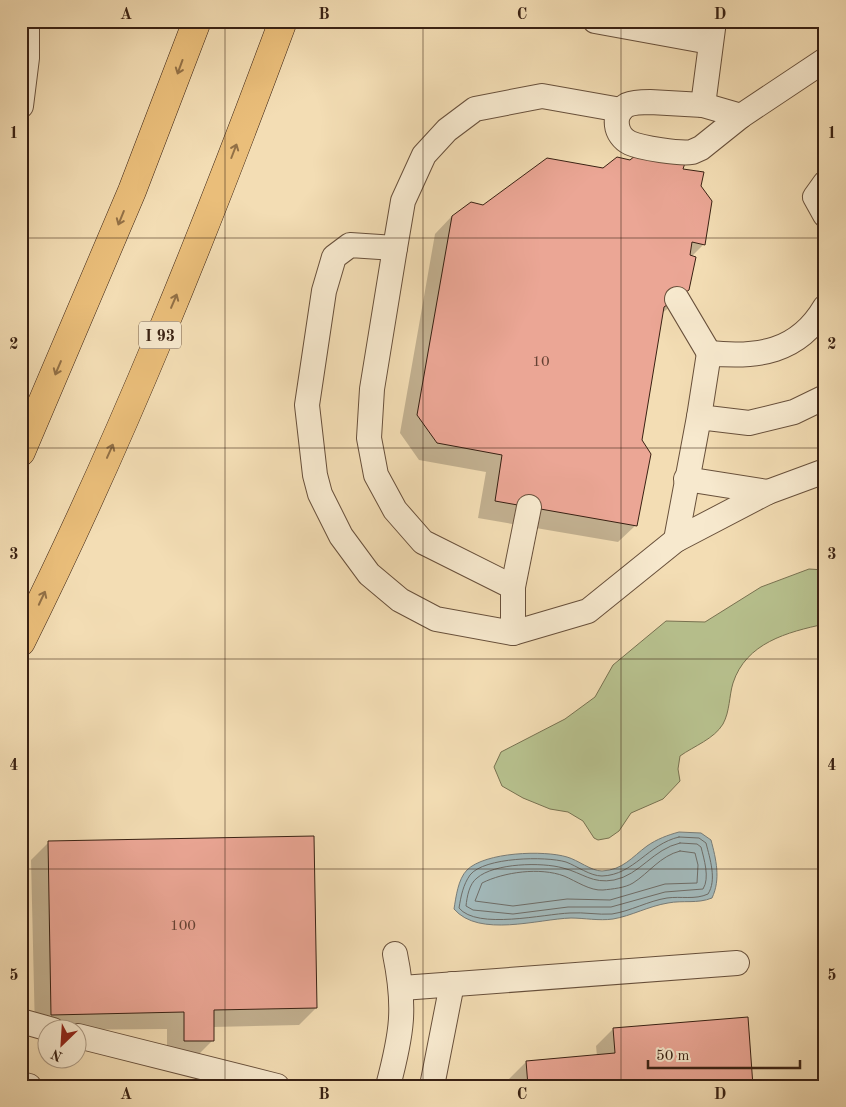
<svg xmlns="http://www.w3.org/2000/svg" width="846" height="1107" font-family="'Old Standard TT',serif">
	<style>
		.green { fill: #b8c28f; stroke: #787251 }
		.water { fill: #a2b8b9; stroke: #787c77 }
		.shadow { fill: #0003 }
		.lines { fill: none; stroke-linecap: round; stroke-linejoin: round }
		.shore { stroke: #6e6c66; stroke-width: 1 }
		.building { fill: #eba695; stroke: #392113 }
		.minor-casing { stroke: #68503b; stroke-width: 26 }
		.highway-casing { stroke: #392113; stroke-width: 29 }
		.minor { stroke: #f7e9ce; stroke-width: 24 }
		.highway { stroke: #eabe7a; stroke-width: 28 }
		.oneway { stroke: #927046 }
		.grid { fill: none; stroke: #392113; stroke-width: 1; stroke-opacity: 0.55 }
		.labels { text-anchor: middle; stroke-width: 4.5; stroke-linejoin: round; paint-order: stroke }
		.number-label { font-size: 15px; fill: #664234 }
		.shield { fill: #f7e9ce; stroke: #725d4b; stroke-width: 1 }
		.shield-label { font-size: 16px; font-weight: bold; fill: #392113 }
		.neatline { fill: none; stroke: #392113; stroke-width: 2 }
		.grid-label { font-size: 16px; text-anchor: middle; font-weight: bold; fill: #392113 }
	</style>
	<rect width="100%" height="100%" fill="#f3ddb4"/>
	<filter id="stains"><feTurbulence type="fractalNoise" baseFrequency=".004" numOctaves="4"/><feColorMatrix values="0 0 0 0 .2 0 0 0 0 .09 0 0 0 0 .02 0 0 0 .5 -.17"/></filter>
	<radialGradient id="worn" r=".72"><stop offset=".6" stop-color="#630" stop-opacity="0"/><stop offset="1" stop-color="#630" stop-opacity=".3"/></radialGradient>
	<!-- green -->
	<path class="green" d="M809,569L825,570V624C787,632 746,643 733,683C729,696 730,711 723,724C714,739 694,746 680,756L678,769L680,781L663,799L631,813L619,831L609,838L598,840L594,838L583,821L568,812L550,809L523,798L502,786L494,767L501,752L565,719L595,697L613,665L666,621L705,622L761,587Z"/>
	<!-- water -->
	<path class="water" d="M679,832L701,833L711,840C716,859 721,879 712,898C697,904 683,900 668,903C649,906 631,916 613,919C599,921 584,918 571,918C538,919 479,938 454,909C456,897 458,879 467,870C485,852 544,850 567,857C578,860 591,871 602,871C623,870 632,857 647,846C657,839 668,835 679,832Z"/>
	<!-- shadow -->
	<g class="shadow">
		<polygon points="603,169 682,170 700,187 703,245 691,257 670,307 662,313 640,440 636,525 618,542 478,518 486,472 419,460 400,433 435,234 452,216"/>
		<polygon points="49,842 316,1008 299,1025 213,1027 213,1040 195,1058 167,1058 167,1029 48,1030 35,1032 31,860"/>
		<polygon points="613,1029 752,1086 509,1086 509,1079 526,1062 597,1056 596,1046"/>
	</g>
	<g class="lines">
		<!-- shore -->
		<g class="shore">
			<path d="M679,837L699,838L706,843C710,859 717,880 708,894C695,900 681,896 667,898C648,901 631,911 612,914C598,915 584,912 570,913C544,914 477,930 459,908C461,896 463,885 470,875C484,857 546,856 566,862C577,866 590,876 602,876C634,875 648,844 679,837Z"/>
			<path d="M680,843L697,844L701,847C704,859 710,878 703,889L665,892L611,907H568L513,914L473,910L466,906C467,897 469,884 477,878C494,863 542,862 563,868C583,873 592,884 614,880C640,875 653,849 680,843Z"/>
			<path d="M680,851L695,853L698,865L697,883L665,884L610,900L567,899L513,906L475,901L482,883C504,872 540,867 564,876C576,881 590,891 603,890C612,889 625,888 633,883C649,873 660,856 680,851Z"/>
		</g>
	</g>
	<!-- building -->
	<g class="building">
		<polygon points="636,155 685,163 683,169 704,172 701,186 712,201 705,245 692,242 690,255 696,257 689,290 664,307 642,440 651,454 637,526 495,501 502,455 437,443 417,415 452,216 471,202 483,205 547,158 603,168 617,157 630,160"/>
		<polygon points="314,836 317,1008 214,1010 214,1041 184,1041 184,1012 51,1015 48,841"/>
		<polygon points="748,1017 753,1086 528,1086 526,1061 615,1053 613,1028"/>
	</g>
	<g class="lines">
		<defs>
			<g id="minor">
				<polyline points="595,21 710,42"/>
				<path d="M650,102L703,105L741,116L701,148L692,152C680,154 641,148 630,143C615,136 611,114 627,105C634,102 643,102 650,102Z"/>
				<polyline points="703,105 714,21"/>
				<polyline points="21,106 27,58 27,21"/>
				<polyline points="621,110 542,96 475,109 447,130 424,155 403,201 395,248 350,245 334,257 324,291 307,405 315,475 320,494 341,536 369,574 400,600 436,619 513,633 588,611 676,540 768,492 825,471"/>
				<polyline points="741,116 825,60"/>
				<polyline points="825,183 815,197 825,215"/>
				<polyline points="395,248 372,389 369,438 376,475 395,510 423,542 513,587 513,633"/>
				<polyline points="677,299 709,353"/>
				<path d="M699,417L709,353C757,358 798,353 825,307"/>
				<polyline points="686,479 768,492"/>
				<polyline points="676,540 699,417 749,423 794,412 825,397"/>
				<polyline points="513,587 529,507"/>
				<polyline points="402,988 737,963"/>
				<polyline points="21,1021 53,1030"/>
				<polyline points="78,1036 277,1086"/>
				<polyline points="21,1084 29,1086"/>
				<path d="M388,1086C402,1033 406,1008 395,954"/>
				<polyline points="432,1086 452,984"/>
			</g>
			<g id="highway">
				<polyline points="21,452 132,191 197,21"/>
				<path d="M21,642C121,441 205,232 283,21"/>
			</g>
		</defs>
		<!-- minor casing -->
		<use href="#minor" class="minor-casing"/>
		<!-- highway casing -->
		<use href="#highway" class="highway-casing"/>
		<!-- minor -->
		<use href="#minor" class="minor"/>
		<!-- highway -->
		<use href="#highway" class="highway"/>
	</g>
	<!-- one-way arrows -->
	<defs><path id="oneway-shaft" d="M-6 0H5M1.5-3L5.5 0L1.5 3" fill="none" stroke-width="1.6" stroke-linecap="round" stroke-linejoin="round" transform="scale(1.25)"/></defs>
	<g class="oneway">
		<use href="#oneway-shaft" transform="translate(180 67) rotate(110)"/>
		<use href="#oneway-shaft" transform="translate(234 151) rotate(-69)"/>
		<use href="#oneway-shaft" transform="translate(121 218) rotate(112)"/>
		<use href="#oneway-shaft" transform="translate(174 301) rotate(-67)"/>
		<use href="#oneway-shaft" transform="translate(58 368) rotate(113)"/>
		<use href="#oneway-shaft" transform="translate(110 451) rotate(-66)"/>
		<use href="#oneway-shaft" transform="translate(42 598) rotate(-65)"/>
	</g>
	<!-- grid -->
	<path class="grid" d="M225,21V1086M423,21V1086M621,21V1086M21,238H825M21,448H825M21,659H825M21,869H825"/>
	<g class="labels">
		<!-- number labels -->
		<g class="number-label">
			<text x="541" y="366">10</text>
			<text x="183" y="930">100</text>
		</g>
		<!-- shield labels -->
		<rect class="shield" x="139" y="321.5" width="42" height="27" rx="4"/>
		<g class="shield-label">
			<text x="160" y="341">I 93</text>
		</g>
	</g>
	<!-- margin -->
	<rect width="846" height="1107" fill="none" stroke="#f3ddb4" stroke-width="55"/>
	<!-- north arrow -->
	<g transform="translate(62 1044) rotate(205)"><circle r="24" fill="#f7e9ce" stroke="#ab9983"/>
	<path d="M0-4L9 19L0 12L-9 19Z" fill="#8f2418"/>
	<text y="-8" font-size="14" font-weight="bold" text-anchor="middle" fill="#392113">N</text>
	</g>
	<!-- scale -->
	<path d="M648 1060v8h152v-8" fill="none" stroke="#392113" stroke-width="2.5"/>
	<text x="656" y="1060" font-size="15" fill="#392113" stroke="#f7e9ce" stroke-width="4" paint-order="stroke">50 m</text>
	<rect x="28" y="28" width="790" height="1052" class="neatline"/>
	<g class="grid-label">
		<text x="126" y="19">A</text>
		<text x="324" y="19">B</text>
		<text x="522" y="19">C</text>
		<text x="720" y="19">D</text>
		<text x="14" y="138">1</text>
		<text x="832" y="138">1</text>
		<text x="14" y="349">2</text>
		<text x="832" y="349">2</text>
		<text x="14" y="559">3</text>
		<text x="832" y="559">3</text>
		<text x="14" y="770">4</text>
		<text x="832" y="770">4</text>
		<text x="14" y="980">5</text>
		<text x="832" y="980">5</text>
		<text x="126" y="1099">A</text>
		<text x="324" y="1099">B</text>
		<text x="522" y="1099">C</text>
		<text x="720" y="1099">D</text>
	</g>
	<rect width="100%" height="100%" filter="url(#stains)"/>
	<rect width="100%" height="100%" fill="url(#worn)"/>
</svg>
